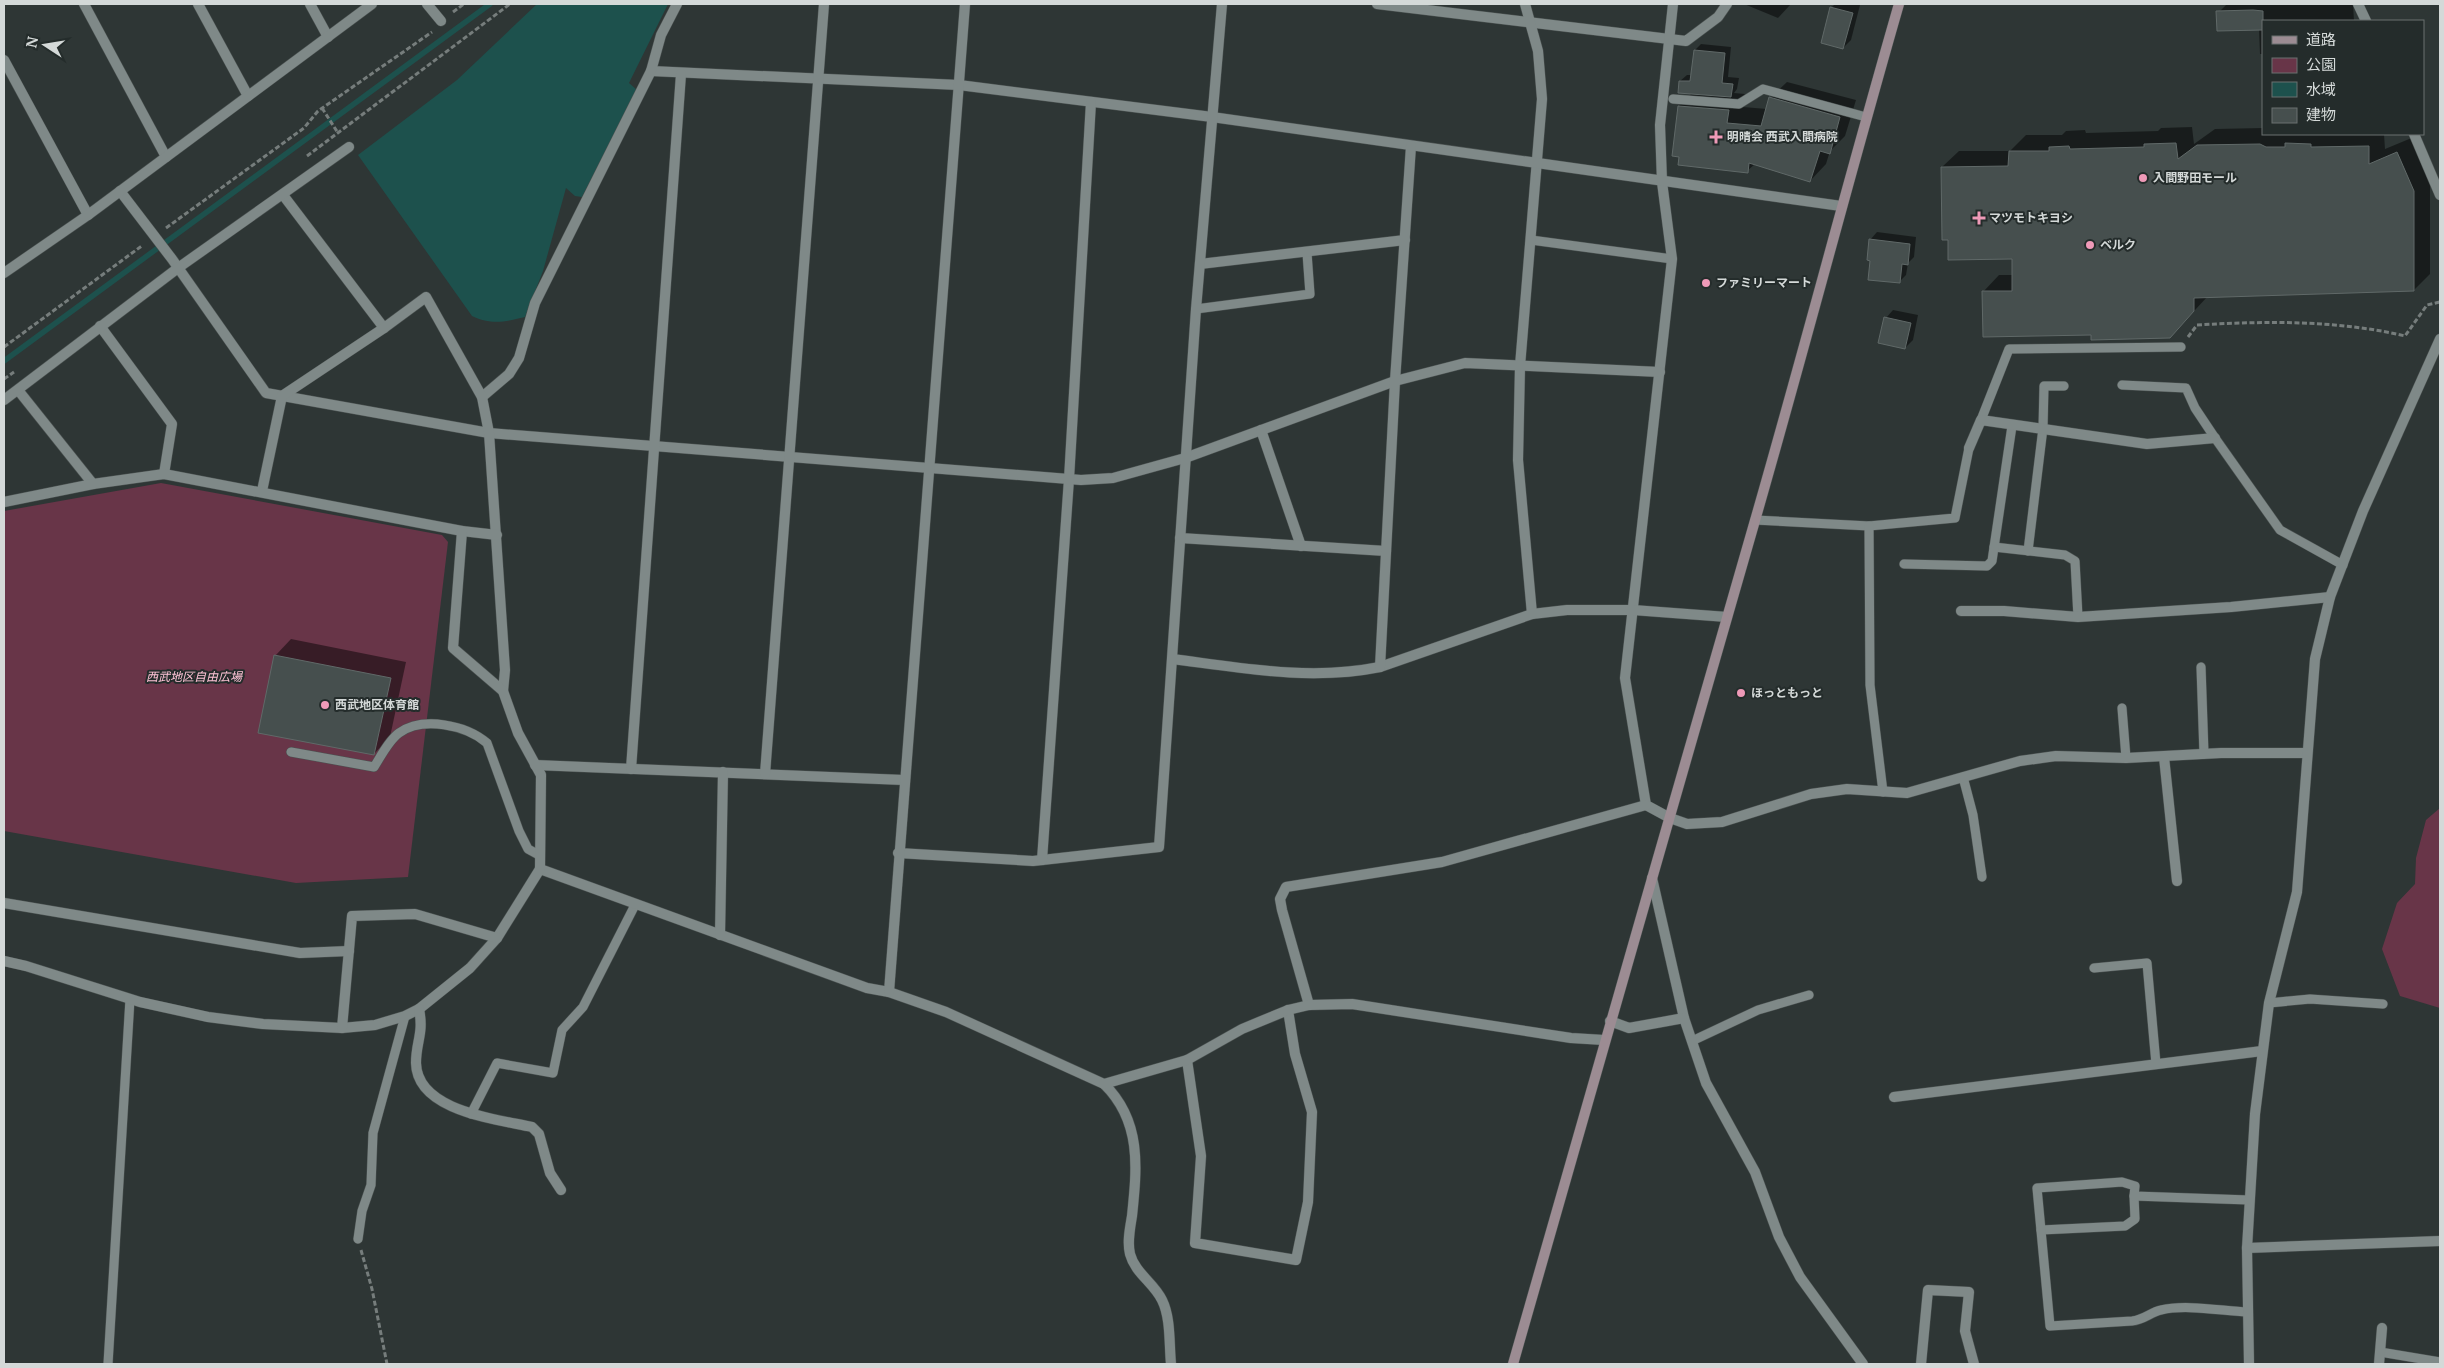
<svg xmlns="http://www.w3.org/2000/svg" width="2444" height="1368" font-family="Merriweather,'Noto Sans JP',serif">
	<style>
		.green { fill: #683548 }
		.water { fill: #1d514d }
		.shadow { fill: #0007 }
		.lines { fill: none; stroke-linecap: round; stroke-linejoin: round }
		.stream { stroke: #1d514d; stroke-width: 5.5 }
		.building { fill: #464f4e; stroke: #606968 }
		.lane-casing { stroke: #4b5251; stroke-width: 10 }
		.street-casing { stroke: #4b5251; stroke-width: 11 }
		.secondary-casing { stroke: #4b5251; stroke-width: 11 }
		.path { stroke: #767d7c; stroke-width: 3; stroke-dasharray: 5 2.5; stroke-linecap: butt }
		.lane { stroke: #7f8988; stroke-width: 9 }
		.street { stroke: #7f8988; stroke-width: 10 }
		.secondary { stroke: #9c8c93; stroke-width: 10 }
		.poi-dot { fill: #ef9ab8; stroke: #242c2b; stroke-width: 2 }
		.labels { text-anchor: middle; stroke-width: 4; stroke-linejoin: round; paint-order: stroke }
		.poi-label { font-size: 12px; font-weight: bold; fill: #d4d9d8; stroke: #242c2b; text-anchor: start }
		.park-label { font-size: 12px; font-style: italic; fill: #fdc2d5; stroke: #242c2b }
	</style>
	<rect width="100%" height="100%" fill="#2e3635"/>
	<!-- green -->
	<g class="green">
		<polygon points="161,483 442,535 448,542 408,877 296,883 4,831 4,511"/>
		<polygon points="2440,808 2440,1008 2400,996 2382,949 2397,903 2415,884 2416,858 2426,820"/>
	</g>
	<!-- water -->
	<path class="water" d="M537,4H668L629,83L637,90L582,197L575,196L566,188L543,271L525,317C505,322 491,325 472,316L358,155L457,80Z"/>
	<!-- shadow -->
	<g class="shadow">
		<polygon points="1744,4 1791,4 1778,18"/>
		<polygon points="1835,4 1860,5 1851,40 1843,48 1831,8"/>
		<polygon points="2227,4 2353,4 2354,21 2263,21 2263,54 2260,54 2259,29 2218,13"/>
		<polygon points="1701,44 1731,47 1728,77 1739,78 1737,89 1734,93 1745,94 1743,107 1767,109 1770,98 1787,82 1856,100 1845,136 1830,151 1826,164 1810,181 1755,164 1747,171 1679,106 1692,93 1680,81 1687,75 1692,75 1695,50"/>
		<polygon points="2192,127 2194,144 2215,129 2263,128 2263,134 2384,134 2385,149 2414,137 2430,174 2430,274 2414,290 2208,296 2170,337 2092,334 1983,292 1999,275 2013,275 2013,257 1949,238 1942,167 1959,151 2010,151 2026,135 2062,135 2066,131 2085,130 2086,133 2158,131 2161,128"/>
		<polygon points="1877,232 1916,237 1914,257 1908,263 1906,275 1899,282 1870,240"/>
		<polygon points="1893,310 1918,315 1913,340 1905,348 1886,318"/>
		<polygon points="291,639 406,662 390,737 374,754 275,656"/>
	</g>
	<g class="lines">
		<!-- stream -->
		<polyline class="stream" points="4,361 490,4"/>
	</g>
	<!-- building -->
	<g class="building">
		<polygon points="1830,7 1853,13 1843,49 1821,43"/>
		<polygon points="2253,10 2263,11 2263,30 2217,31 2216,11"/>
		<polygon points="1694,50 1725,53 1722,83 1733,84 1731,97 1678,93 1679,81 1690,81"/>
		<polygon points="1769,97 1840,117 1830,154 1820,151 1810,182 1749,163 1748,173 1678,165 1679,157 1672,156 1678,106 1729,110 1727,123 1761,126"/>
		<polygon points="2176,143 2178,159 2197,145 2260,144 2266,147 2285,147 2285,143 2311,144 2311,147 2369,146 2369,164 2397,152 2414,191 2414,291 2194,298 2194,311 2170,338 2091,340 2091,335 1983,337 1982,291 2012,291 2012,259 1948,260 1948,240 1942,240 1941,167 2008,166 2009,151 2049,151 2049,147 2069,146 2070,149 2144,147 2144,144"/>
		<polygon points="1869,239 1910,244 1908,265 1902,264 1900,283 1868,280 1870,261 1867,260"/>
		<polygon points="1884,317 1911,323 1905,349 1878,343"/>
		<polygon points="274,655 391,678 374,755 258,733"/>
	</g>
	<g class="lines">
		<defs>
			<g id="lane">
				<polyline points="1673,99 1739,104 1763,89 1866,117"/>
				<polyline points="1531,240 1672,259"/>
				<polyline points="1196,309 1310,294 1307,253"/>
				<polyline points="2122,385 2186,388 2195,408 2215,438 2280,530 2343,565"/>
				<polyline points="1981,420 2009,349 2181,347"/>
				<polyline points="1755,520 1869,526 1955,518 1969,448"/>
				<polyline points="1869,526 1870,685 1883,792"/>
				<polyline points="1994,547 2065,555 2075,561 2078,617"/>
				<polyline points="2028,551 2043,428 2044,386 2064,386"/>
				<polyline points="1904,564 1987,566 1992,561 2012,426"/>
				<polyline points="2201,667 2204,754"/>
				<polyline points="2122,708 2126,758"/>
				<path d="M291,752L374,767C381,756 389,740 399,733C423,716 466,725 487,743L519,831L528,849L539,855"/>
				<polyline points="1963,777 1973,815 1982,877"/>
				<polyline points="2094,968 2147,963 2156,1064"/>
				<polyline points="2269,1003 2310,999 2383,1004"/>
				<polyline points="1692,1041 1758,1010 1809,995"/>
				<polyline points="471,1114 497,1063 553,1073 562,1030 583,1007 635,905"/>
				<polyline points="2041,1230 2125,1226 2135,1219 2134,1196"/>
				<polyline points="358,1239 362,1211 371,1185 373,1133 405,1016"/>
				<path d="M2247,1312C2222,1311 2186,1304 2161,1310C2151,1312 2144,1320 2132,1321L2050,1326L2037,1188L2122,1182L2135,1186L2134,1196L2249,1200"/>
				<polyline points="2380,1352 2440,1362"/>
				<polyline points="108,1364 130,999"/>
			</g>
			<g id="street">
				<polyline points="84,4 166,157"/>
				<polyline points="198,4 248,96"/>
				<polyline points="310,4 328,37"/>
				<polyline points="427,4 441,21"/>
				<polyline points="1377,4 1686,41 1718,17 1727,4"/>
				<polyline points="1525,4 1538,51 1542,99 1520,366 1518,460 1532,614"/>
				<polyline points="1673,4 1660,125 1662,182 1672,259 1625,678 1646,805 1670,818 1687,824 1722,822 1811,794 1847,789 1907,793 2020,761 2056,756 2126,758 2221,753 2307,753"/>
				<polyline points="2358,4 2366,21"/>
				<polyline points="4,60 88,215"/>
				<polyline points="651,71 959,85 1212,117 1841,206"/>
				<polyline points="2414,134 2440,195"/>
				<polyline points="120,191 172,259 266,393 489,433 1081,480 1113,478 1185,458 1395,381 1465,363 1660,372"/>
				<polyline points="283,195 384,328"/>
				<polyline points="1200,264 1405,240"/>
				<polyline points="4,273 88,215 372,4"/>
				<polyline points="100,326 172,424 164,474"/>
				<polyline points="18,390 93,484"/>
				<polyline points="482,397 509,374 519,358 535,303 651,71 661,35 677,4"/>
				<polyline points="4,400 178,268 349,147"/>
				<polyline points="1261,430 1301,546"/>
				<polyline points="1969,448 1981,420 2147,444 2215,438"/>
				<polyline points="262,491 282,396 384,328 426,297 482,397 489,433 505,670 503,691"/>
				<polyline points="4,502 93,484 164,474 462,531 497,535"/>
				<polyline points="1180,538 1386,551"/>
				<polyline points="1961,611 2004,611 2078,617 2231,607 2330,597"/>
				<path d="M1173,659C1242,668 1311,681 1380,667L1532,614L1567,610H1633L1727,617"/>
				<polyline points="1380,667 1395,381 1411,146"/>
				<polyline points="2164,757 2177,881"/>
				<polyline points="535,765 904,780"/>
				<polyline points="631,769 681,74"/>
				<polyline points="765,774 824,4"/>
				<polyline points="898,853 1033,861 1159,847 1196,309 1222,4"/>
				<polyline points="1042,860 1069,479 1091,102"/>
				<path d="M540,869L867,988L889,992L946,1012L1104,1084C1142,1121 1137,1168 1132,1216C1130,1228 1127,1242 1130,1254C1135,1273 1154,1283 1162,1300C1171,1318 1169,1344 1171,1364"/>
				<polyline points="1652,878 1684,1018 1706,1083 1755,1172 1779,1237 1800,1277 1863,1364"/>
				<polyline points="4,903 300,953 349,951"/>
				<polyline points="720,935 723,772"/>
				<polyline points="4,961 26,966 140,1002 208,1017 263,1024 342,1028 375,1025 405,1016 419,1009 470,968 497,938 540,869 541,775 518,733 503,691 453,648 462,531"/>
				<polyline points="889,992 965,4"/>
				<polyline points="1309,1005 1282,910 1280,899 1286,887 1442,862 1646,805"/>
				<path d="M419,1009C424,1034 416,1041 416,1063C417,1111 496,1119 532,1127L539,1134L550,1173L561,1190"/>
				<polyline points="1610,1021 1629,1028 1684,1018"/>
				<polyline points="342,1028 352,916 415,914 497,938"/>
				<polyline points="1187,1060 1201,1156 1195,1243 1296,1260 1308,1202 1312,1112 1295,1054 1288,1010"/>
				<polyline points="1104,1084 1187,1060 1242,1029 1288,1010 1309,1005 1352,1004 1571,1038 1604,1040"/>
				<polyline points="1894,1097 2262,1051"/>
				<polyline points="2247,1248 2440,1241"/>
				<polyline points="1921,1364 1928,1290 1969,1292 1965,1331 1974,1364"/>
				<polyline points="2249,1364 2247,1248 2255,1114 2269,1003 2297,892 2315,659 2330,597 2363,511 2440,339"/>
				<polyline points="2379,1364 2382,1328"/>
			</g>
			<path id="secondary" d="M1513,1364C1592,1084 1674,804 1754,524C1804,351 1849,177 1899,4"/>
		</defs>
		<!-- lane casing -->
		<use href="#lane" class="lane-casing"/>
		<!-- street casing -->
		<use href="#street" class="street-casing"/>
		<!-- secondary casing -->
		<use href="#secondary" class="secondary-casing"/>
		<!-- path -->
		<g class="path">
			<polyline points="453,12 464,4"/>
			<polyline points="322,108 338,133"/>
			<polyline points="307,156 510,4"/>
			<polyline points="166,228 304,128 318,111 432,32"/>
			<path d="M2188,337L2197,325C2266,321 2338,320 2405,336L2427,305L2440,302"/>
			<polyline points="4,347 143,245"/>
			<polyline points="4,379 14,372"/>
			<polyline points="361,1250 372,1289 387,1364"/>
		</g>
		<!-- lane -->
		<use href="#lane" class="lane"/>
		<!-- street -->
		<use href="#street" class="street"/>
		<!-- secondary -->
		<use href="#secondary" class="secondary"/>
	</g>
	<!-- markers -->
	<g class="poi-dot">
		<path d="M1713.5 129.5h5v5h5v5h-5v5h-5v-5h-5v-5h5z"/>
		<circle cx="2143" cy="178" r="5"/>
		<path d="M1976.5 210.5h5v5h5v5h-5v5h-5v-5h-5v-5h5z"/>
		<circle cx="2090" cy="245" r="5"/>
		<circle cx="1706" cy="283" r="5"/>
		<circle cx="1741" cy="693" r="5"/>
		<circle cx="325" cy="705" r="5"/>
	</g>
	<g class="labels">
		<!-- poi labels -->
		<g class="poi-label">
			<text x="1727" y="141">明晴会 西武入間病院</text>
			<text x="2153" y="182">入間野田モール</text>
			<text x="1989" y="222">マツモトキヨシ</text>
			<text x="2100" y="249">ベルク</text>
			<text x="1716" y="287">ファミリーマート</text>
			<text x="1751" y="697">ほっともっと</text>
			<text x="335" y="709">西武地区体育館</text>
		</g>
		<!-- park labels -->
		<g class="park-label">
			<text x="194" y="681">西武地区自由広場</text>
		</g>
	</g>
	<!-- border -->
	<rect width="2444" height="1368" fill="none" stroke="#d4d9d8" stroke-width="10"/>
	<!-- legend -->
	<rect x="2262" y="20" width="162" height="115" fill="#242c2b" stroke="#6a7170"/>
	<rect x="2272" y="36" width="25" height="8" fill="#9c8c93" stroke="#6a7170"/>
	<text x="2306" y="45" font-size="15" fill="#d4d9d8">道路</text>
	<rect x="2272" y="58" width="25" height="15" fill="#683548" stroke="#6a7170"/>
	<text x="2306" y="70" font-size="15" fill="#d4d9d8">公園</text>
	<rect x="2272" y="82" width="25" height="15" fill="#1d514d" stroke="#6a7170"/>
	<text x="2306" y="95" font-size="15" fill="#d4d9d8">水域</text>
	<rect x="2272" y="108" width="25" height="15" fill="#464f4e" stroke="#6a7170"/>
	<text x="2306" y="120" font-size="15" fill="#d4d9d8">建物</text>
	<!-- north arrow -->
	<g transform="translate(45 45) rotate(282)" stroke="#242c2b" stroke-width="4" paint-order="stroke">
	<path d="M0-4L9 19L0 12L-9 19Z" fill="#d4d9d8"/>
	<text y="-8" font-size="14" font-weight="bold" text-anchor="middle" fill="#d4d9d8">N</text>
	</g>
</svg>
